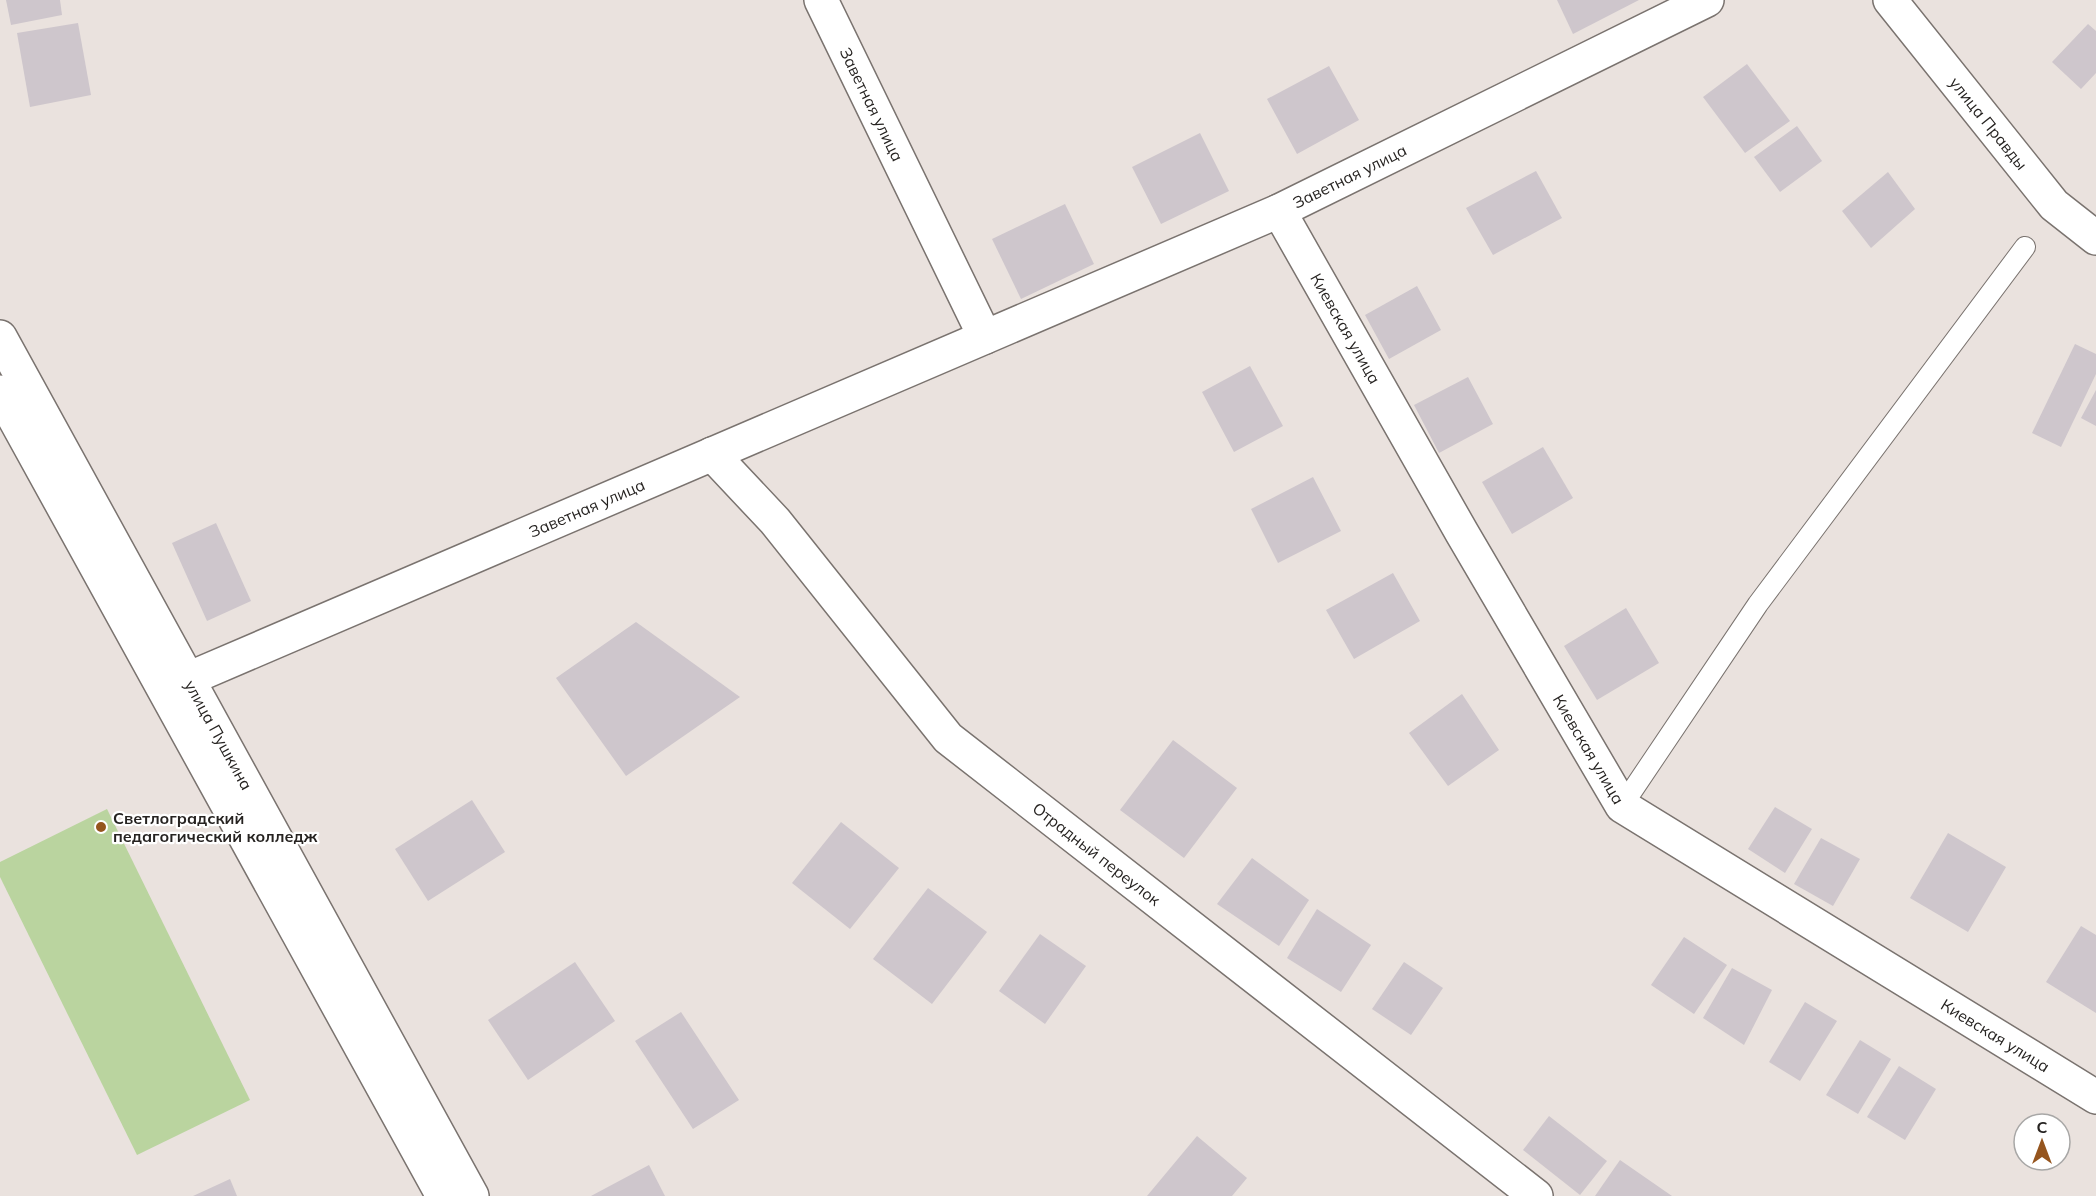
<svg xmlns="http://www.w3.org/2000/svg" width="2096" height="1196" font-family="Mulish,sans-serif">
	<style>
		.grass { fill: #bad49f }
		.building { fill: #cec6cc }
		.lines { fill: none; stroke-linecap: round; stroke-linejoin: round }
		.lane-casing { stroke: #7a736f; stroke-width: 22 }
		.street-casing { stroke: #7a736f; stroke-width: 36 }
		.secondary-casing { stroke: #7a736f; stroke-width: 36 }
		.lane { stroke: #fff; stroke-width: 20 }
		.street { stroke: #fff; stroke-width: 33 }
		.secondary { stroke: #fff; stroke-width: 33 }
		.poi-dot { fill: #95551e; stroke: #fff; stroke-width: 2 }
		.labels { text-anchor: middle; stroke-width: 4.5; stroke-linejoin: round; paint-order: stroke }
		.street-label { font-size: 16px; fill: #262321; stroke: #fff }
		.poi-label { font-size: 16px; font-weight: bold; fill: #262321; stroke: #fff; text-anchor: start }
	</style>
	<rect width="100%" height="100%" fill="#eae2de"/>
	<!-- grass -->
	<polygon class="grass" points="107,809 250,1100 137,1155 0,877 0,862"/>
	<!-- building -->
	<g class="building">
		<polygon points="6,0 60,0 62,15 11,25"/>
		<polygon points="1557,0 1639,0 1573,34"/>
		<polygon points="78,23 91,95 30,107 17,33"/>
		<polygon points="2088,24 2096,31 2096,73 2081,89 2052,62"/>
		<polygon points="1747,64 1790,121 1745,153 1703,97"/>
		<polygon points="1329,66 1359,120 1297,154 1267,99"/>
		<polygon points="1797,126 1822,161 1780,192 1754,157"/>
		<polygon points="1200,133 1229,191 1161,224 1132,167"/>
		<polygon points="1536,171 1562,218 1493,255 1466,208"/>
		<polygon points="1888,172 1915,209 1871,248 1842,211"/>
		<polygon points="1065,204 1094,264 1021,299 992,239"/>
		<polygon points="1417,286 1441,330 1389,359 1365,315"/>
		<polygon points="2075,344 2096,354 2096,374 2061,447 2032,433"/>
		<polygon points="1250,366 1283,426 1234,452 1202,392"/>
		<polygon points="1468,377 1493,424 1439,453 1414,405"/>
		<polygon points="2096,390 2096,426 2081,418"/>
		<polygon points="1543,447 1573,498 1512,534 1482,482"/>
		<polygon points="1313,477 1341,531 1278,563 1251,509"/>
		<polygon points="216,523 251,601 207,621 172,543"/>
		<polygon points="1393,573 1420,621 1354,659 1326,610"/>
		<polygon points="1626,608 1659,663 1597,700 1564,646"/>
		<polygon points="636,622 740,697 626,776 556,678"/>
		<polygon points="1462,694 1499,750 1448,786 1409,733"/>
		<polygon points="1173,740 1237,788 1184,858 1120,810"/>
		<polygon points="472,800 505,852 428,901 395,849"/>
		<polygon points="1775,807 1812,829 1785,873 1748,849"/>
		<polygon points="841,822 899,868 850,929 792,883"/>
		<polygon points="1948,833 2006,867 1968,932 1910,898"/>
		<polygon points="1821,838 1860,859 1833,906 1794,884"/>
		<polygon points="1252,858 1309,900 1279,946 1217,904"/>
		<polygon points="928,888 987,932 932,1004 873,959"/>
		<polygon points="1317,909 1371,945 1341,992 1287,958"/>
		<polygon points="2081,926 2096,935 2096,1013 2046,982"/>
		<polygon points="1040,934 1086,966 1045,1024 999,991"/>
		<polygon points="1684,937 1727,965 1694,1014 1651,985"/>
		<polygon points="575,962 615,1021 528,1080 488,1020"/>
		<polygon points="1404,962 1443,988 1411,1035 1372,1009"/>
		<polygon points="1732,968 1772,990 1744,1045 1703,1018"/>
		<polygon points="1805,1002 1837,1021 1800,1081 1769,1062"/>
		<polygon points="681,1012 739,1100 693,1129 635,1041"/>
		<polygon points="1860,1040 1891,1059 1858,1114 1826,1095"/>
		<polygon points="1899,1066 1936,1089 1905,1140 1867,1117"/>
		<polygon points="1549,1116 1607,1161 1580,1195 1523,1150"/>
		<polygon points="1197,1136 1247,1178 1232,1196 1147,1196"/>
		<polygon points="1620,1160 1672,1196 1595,1196"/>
		<polygon points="649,1165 665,1196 591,1196"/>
		<polygon points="230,1179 237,1196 193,1196"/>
	</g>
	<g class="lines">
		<defs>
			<polyline id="lane" points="1622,806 1758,604 2025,247"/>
			<g id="street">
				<path id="s1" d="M821,0L985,337"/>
				<path id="s2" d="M1279,211L1462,533L1622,806L2096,1097"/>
				<path id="s3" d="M712,454L775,521L948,738L1536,1196"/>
				<path id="s4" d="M188,679L1279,211L1707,0"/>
			</g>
			<g id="secondary">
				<path id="s5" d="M1890,0L2054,205L2096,238"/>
				<path id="s6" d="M0,337L472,1196"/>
				<polyline points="0,392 443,1196"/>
			</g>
		</defs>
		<!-- lane casing -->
		<use href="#lane" class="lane-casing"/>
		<!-- street casing -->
		<use href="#street" class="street-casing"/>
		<!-- secondary casing -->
		<use href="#secondary" class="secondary-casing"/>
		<!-- lane -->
		<use href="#lane" class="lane"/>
		<!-- street -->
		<use href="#street" class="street"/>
		<!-- secondary -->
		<use href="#secondary" class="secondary"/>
	</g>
	<!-- markers -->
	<circle class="poi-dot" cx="101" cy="827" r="6"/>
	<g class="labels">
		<!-- street labels -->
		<g class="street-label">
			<text dy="6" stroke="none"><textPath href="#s1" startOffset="116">Заветная улица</textPath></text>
			<text dy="6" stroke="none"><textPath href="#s5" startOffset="158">улица Правды</textPath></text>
			<text dy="6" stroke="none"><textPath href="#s4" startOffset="1266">Заветная улица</textPath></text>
			<text dy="6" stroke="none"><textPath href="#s2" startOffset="135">Киевская улица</textPath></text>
			<text dy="6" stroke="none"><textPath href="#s4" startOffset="434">Заветная улица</textPath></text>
			<text dy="6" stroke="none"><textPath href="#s6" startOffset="454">улица Пушкина</textPath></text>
			<text dy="6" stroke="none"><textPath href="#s2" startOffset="621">Киевская улица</textPath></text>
			<text dy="6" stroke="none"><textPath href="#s3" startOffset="558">Отрадный переулок</textPath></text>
			<text dy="6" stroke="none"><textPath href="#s2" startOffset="1125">Киевская улица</textPath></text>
		</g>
		<!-- poi labels -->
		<g class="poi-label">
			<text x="113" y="824">Светлоградский<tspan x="113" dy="18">педагогический колледж</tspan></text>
		</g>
	</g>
	<!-- north arrow -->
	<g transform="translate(2042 1142)"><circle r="28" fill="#ffffff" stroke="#a8a7a6" stroke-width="1.5"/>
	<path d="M0-4.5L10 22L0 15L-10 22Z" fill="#95551e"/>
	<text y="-9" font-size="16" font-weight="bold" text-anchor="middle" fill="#262321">С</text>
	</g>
</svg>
